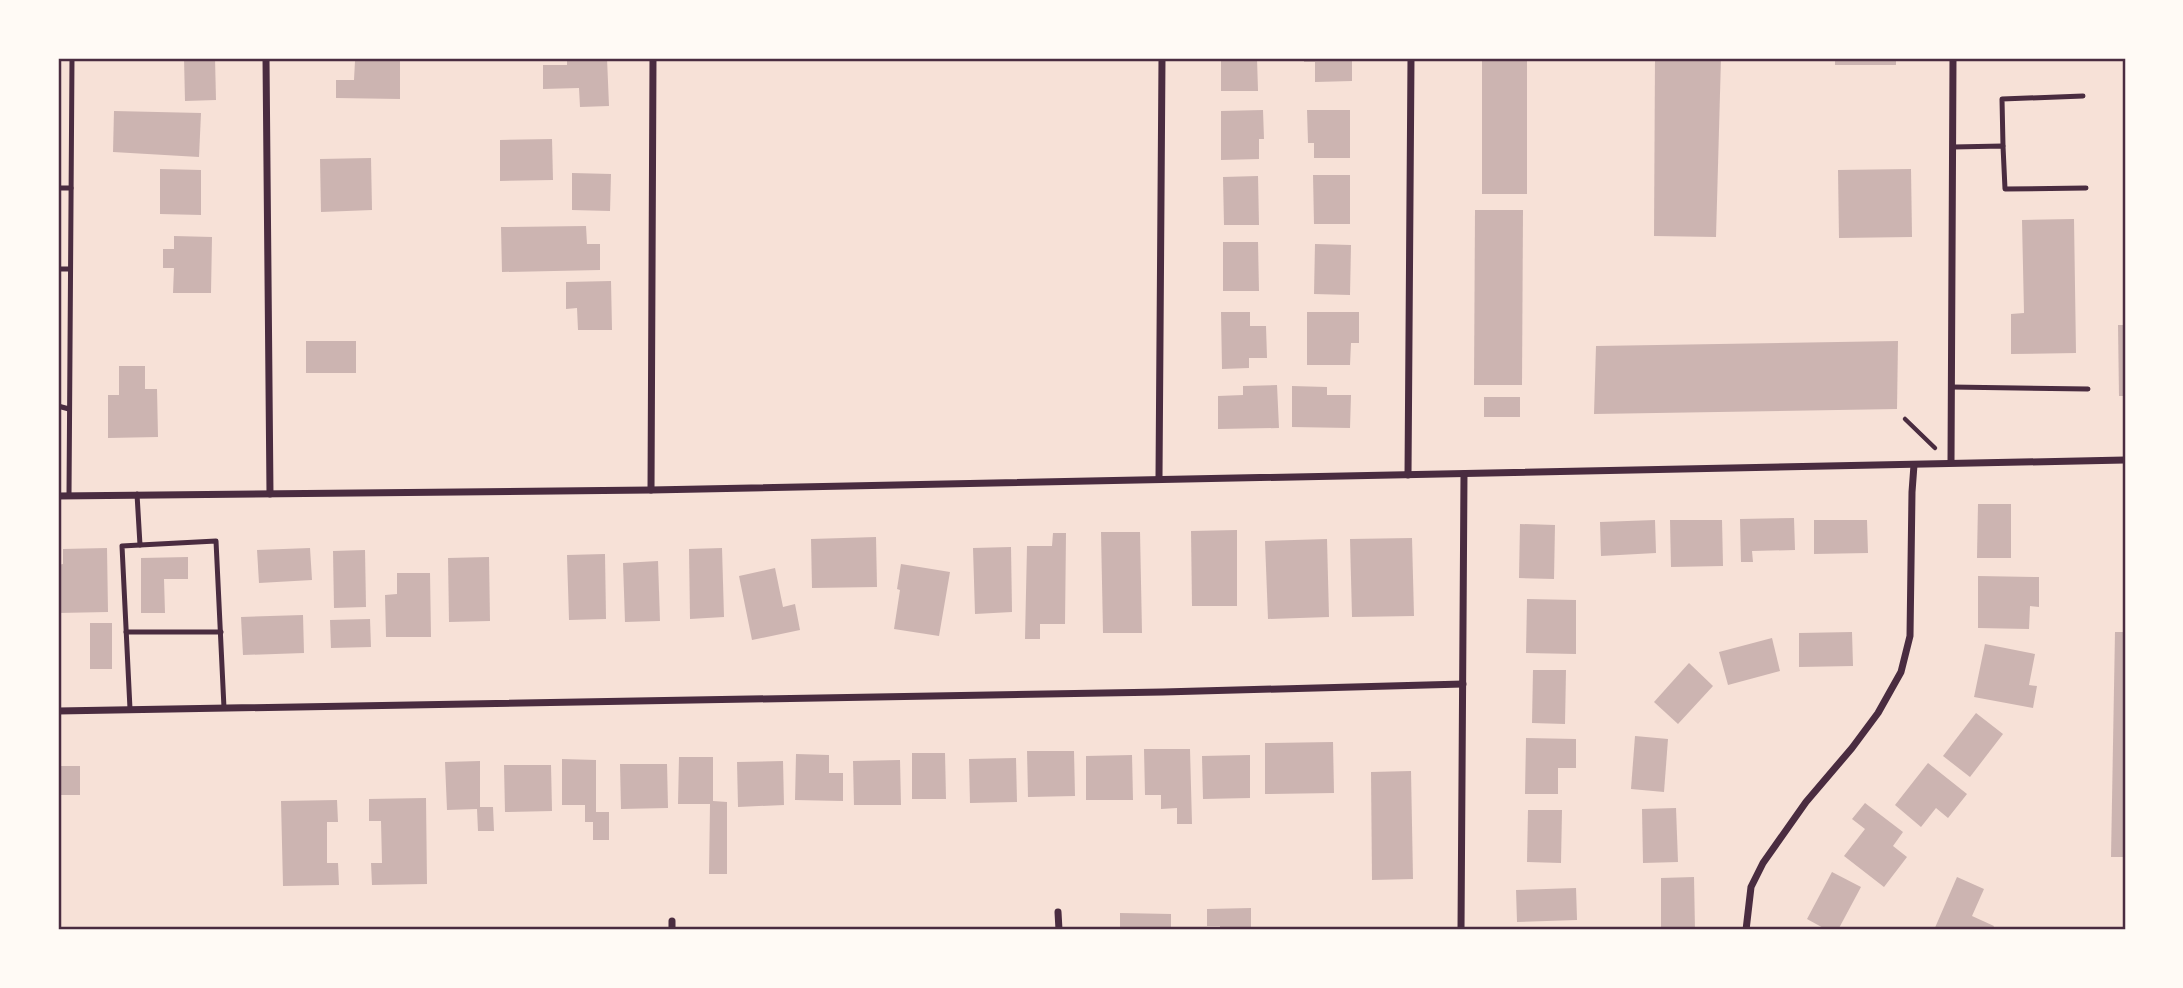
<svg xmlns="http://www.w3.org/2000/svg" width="2183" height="988" font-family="'PT Sans Narrow',sans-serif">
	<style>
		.building { fill: #ccb4b1 }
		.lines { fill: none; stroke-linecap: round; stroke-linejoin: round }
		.path { stroke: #4a2c40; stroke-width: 4.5 }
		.service { stroke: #4a2c40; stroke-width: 5 }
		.minor { stroke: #4a2c40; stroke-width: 7 }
		.neatline { fill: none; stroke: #4a2c40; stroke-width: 2.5 }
	</style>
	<rect width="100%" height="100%" fill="#f7e1d7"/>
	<!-- building -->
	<g class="building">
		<polygon points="184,58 215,58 216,100 185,101"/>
		<polygon points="372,58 400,58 400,99 336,98 336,80 354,80 355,61 372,61"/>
		<polygon points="567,58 607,58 609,106 580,107 579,88 543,89 543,65 567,65"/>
		<polygon points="1221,58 1257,58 1258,91 1221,91"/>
		<polygon points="1304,58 1352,58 1352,81 1315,82 1315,62 1304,62"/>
		<rect x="1482" y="58" width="45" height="136"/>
		<polygon points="1655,58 1721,58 1716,237 1654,236"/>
		<rect x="1835" y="58" width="61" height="7"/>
		<polygon points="1263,110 1264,139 1259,139 1259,159 1221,160 1221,111"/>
		<polygon points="1307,110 1350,110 1350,158 1314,158 1314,143 1308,143"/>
		<polygon points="114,111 201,113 199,157 113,152"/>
		<polygon points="552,139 553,180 500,181 500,140"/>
		<polygon points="371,158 372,210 321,212 320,159"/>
		<polygon points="160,169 201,170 201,215 160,214"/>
		<polygon points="1911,169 1912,237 1839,238 1838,170"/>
		<polygon points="572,173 611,174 610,211 572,210"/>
		<polygon points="1313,175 1350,175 1350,224 1314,224"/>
		<polygon points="1258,176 1259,225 1224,225 1223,177"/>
		<polygon points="1475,210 1523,210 1522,385 1474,385"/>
		<polygon points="2074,219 2076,353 2011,354 2011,314 2024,313 2022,220"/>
		<polygon points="586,226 587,244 600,244 600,270 502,272 501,227"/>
		<polygon points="174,236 212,237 211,293 173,293 174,268 163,268 163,249 174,249"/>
		<polygon points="1223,242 1258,242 1259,291 1223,291"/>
		<polygon points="1315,244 1351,245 1350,295 1314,294"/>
		<polygon points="611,281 612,330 578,330 577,308 566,309 566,282"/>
		<polygon points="1221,312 1250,312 1250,326 1266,326 1267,358 1249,358 1249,368 1222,369"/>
		<polygon points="1307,312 1359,312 1359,343 1351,343 1350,365 1307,365"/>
		<polygon points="2118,325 2125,325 2125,396 2119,396"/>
		<rect x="306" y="341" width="50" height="32"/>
		<polygon points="1898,341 1897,409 1594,414 1596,346"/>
		<polygon points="119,366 145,366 145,389 157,389 158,437 108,438 108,395 119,395"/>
		<polygon points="1277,385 1279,428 1218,429 1218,396 1243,395 1243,386"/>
		<polygon points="1292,386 1327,387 1327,395 1351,395 1350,428 1292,427"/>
		<rect x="1484" y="397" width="36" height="20"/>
		<polygon points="1978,504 2011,504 2011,558 1977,558"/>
		<polygon points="1794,518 1795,550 1752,551 1753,562 1741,562 1740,519"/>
		<polygon points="1655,520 1656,553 1601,556 1600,522"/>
		<polygon points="1670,520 1722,520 1723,566 1671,567"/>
		<polygon points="1814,520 1867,520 1868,553 1814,554"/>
		<polygon points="1520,524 1555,525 1554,579 1519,578"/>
		<polygon points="1237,530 1237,606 1192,606 1191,531"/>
		<polygon points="1101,532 1140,532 1142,633 1103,633"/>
		<polygon points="1053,533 1066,533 1065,624 1040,624 1040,639 1025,639 1027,546 1052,546"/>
		<polygon points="876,537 877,587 812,588 811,539"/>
		<polygon points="1412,538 1414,616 1352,617 1350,539"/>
		<polygon points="1327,539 1329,617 1268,619 1265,541"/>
		<polygon points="1011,547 1012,612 975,614 973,548"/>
		<polygon points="107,548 108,612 58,613 58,565 63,564 63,549"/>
		<polygon points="310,548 312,580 259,583 257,550"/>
		<polygon points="722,548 724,617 690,619 689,549"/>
		<polygon points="365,550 366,607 334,608 333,551"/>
		<polygon points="605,554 606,619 569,620 567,555"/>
		<polygon points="188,557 188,579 164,579 165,613 141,613 141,558"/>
		<polygon points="489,557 490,621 449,622 448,558"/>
		<polygon points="658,561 660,621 625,622 623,563"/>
		<polygon points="901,564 950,572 939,636 894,629 900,590 897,589"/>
		<polygon points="775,568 783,607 795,604 800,630 752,640 739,576"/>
		<polygon points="397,573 430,573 431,637 386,637 385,595 397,594"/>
		<polygon points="1978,576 2039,577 2039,607 2030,606 2029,629 1978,628"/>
		<polygon points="1527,599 1576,600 1576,654 1526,653"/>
		<polygon points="303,615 304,653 243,655 241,617"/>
		<polygon points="370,619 371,647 331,648 330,620"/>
		<rect x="90" y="623" width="22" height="46"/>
		<polygon points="1852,632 1853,666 1799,667 1799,633"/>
		<polygon points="2115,632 2125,632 2125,857 2111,857"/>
		<polygon points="1772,638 1780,671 1728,685 1719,652"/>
		<polygon points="1985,644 2035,654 2029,685 2037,686 2033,708 1974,697"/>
		<polygon points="1689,663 1713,686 1678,724 1654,702"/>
		<polygon points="1533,670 1566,670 1565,724 1532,723"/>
		<polygon points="1976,713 2003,734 1970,777 1943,756"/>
		<polygon points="1635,736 1668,739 1664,792 1631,789"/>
		<polygon points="1526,738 1576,739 1576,768 1558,768 1558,794 1525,794"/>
		<polygon points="1333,742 1334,793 1265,794 1265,743"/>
		<polygon points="1144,749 1190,749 1192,824 1177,824 1177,808 1161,809 1161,795 1145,795"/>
		<polygon points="1027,751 1074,751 1075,796 1028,797"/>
		<polygon points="912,753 945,753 946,799 912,799"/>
		<polygon points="796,754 829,755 829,773 843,773 843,801 795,800"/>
		<polygon points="1132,755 1133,800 1086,800 1086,756"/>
		<polygon points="1250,755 1250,798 1203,799 1202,756"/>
		<polygon points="679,757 713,757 713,801 727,802 727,874 709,874 710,804 678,804"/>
		<polygon points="1016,758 1017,802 970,803 969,759"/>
		<polygon points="562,759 596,760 596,812 609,812 609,840 593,840 593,822 585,822 585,805 562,805"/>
		<polygon points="900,760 901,805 854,805 853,761"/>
		<polygon points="480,761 480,807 493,807 494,831 478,831 477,809 447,810 445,762"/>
		<polygon points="783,761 784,805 738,807 737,762"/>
		<polygon points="1928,763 1967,794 1948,818 1936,808 1921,827 1895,805"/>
		<polygon points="620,764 667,764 668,808 621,809"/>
		<polygon points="504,765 551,765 552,811 505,812"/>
		<rect x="58" y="766" width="22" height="29"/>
		<polygon points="1411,771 1413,879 1372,880 1371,772"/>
		<polygon points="426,798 427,884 372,885 371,863 382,863 381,821 369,821 369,799"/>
		<polygon points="337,800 338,822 327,822 327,863 338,863 339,885 283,886 281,801"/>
		<polygon points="1865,803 1903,832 1893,846 1907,857 1884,887 1844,856 1865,829 1852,819"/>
		<polygon points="1676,808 1678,862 1643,863 1642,809"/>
		<polygon points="1528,810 1562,810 1561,863 1527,862"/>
		<polygon points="1832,872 1861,887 1838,930 1827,930 1807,919"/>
		<polygon points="1694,877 1695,930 1661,930 1661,878"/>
		<polygon points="1957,877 1984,889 1972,916 1994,926 1992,930 1934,930"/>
		<polygon points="1576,888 1577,920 1517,922 1516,890"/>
		<polygon points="1251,908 1251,930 1220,930 1220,926 1207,926 1207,909"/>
		<polygon points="1120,913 1171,914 1171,930 1120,930"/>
	</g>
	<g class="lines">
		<!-- path -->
		<polyline class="path" points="1905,419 1935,448"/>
		<!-- service -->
		<g class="service">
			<polyline points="2003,146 2002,99 2083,96"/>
			<polyline points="1953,147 2003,146 2005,189 2086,188"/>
			<polyline points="58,188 71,188"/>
			<polyline points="58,269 70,269"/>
			<polyline points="1951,387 2088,389"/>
			<polyline points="58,406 69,409"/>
			<polyline points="137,494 140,545 216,541 224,708"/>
			<polyline points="69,495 72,58"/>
			<polyline points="126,632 221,632"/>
			<polyline points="130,709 122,546 140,545"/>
			<polyline points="587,930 602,930"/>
		</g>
		<!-- minor -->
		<g class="minor">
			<polyline points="266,58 270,494"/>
			<polyline points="1951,462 1953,58"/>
			<polyline points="1408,475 1411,58"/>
			<polyline points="1159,478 1162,58"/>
			<polyline points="651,490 653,58"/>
			<polyline points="58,496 651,490 2125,460"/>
			<polyline points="58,711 1163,692 1463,684"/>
			<polyline points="1058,912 1059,930"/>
			<polyline points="672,930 672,921"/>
			<polyline points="1461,930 1464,474"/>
			<polyline points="1746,930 1751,887 1763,863 1806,802 1852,748 1878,713 1901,672 1910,636 1912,492 1914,465"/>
		</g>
	</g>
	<!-- border -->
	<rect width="2183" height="988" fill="none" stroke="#fffaf5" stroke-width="119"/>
	<rect x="60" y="60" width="2064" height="868" class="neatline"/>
</svg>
